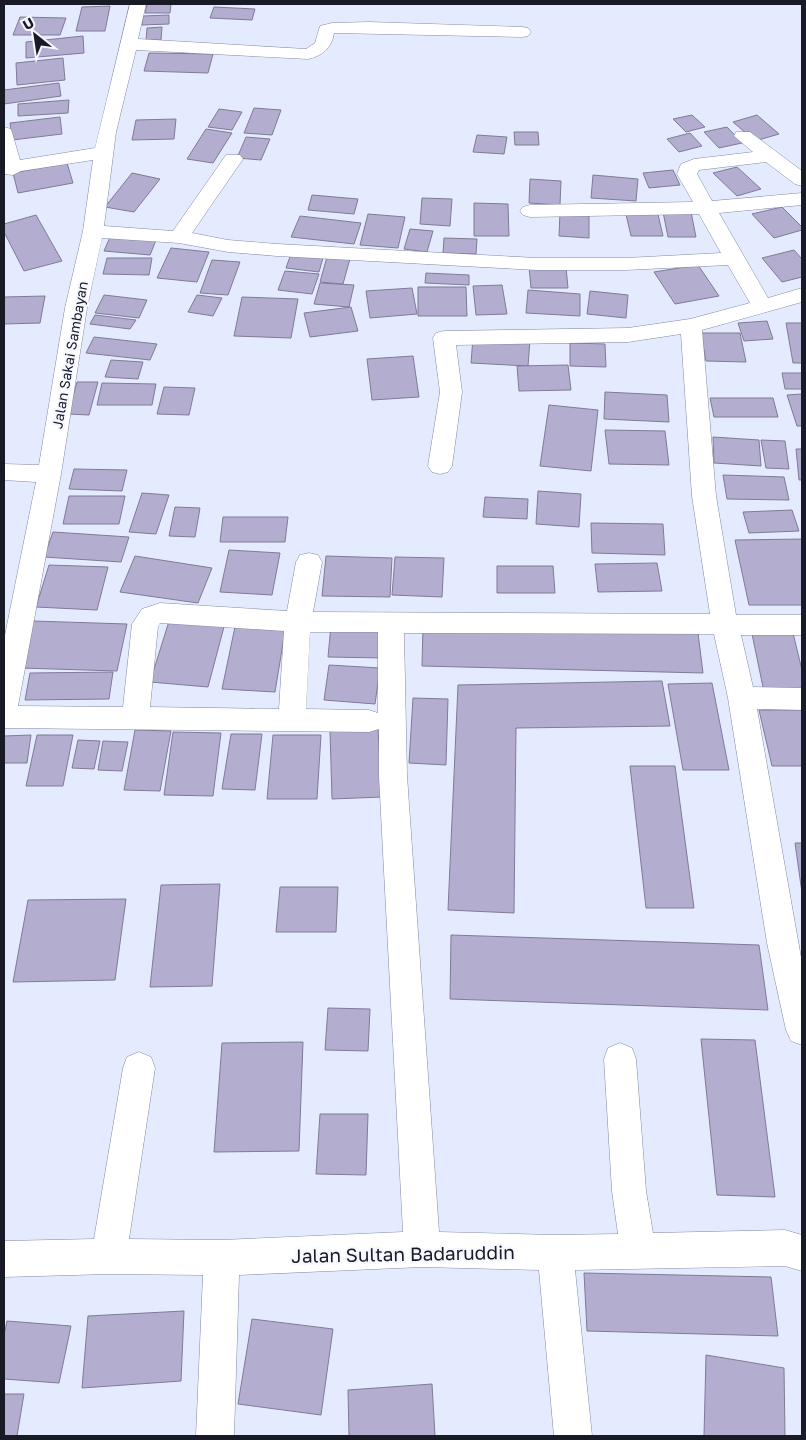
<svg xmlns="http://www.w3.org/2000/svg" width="806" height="1440" font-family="'Golos Text',sans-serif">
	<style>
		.building { fill: #b3adcf; stroke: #7f7a98 }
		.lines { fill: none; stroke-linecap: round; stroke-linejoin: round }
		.minor-casing { stroke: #8188a5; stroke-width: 1 }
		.minor { fill: #fff; fill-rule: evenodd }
		.labels { text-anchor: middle; stroke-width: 4.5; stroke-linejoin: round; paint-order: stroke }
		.far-street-label { font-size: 14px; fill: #181b26; stroke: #f7f8ff }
		.near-street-label { font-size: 19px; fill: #181b26; stroke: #f7f8ff }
	</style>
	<rect width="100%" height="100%" fill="#e5ebfe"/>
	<!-- building -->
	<g class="building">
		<polygon points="147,4 171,4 170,13 145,13"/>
		<polygon points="110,6 105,31 76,31 82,7"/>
		<polygon points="214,7 255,9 252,20 210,18"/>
		<polygon points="169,15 169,24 142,25 143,16"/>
		<polygon points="20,17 66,18 60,35 13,35"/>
		<polygon points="162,27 161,40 146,40 147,28"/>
		<polygon points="83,36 84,53 26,58 26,42"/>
		<polygon points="149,53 213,54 208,73 144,71"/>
		<polygon points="63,58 65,80 17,85 16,63"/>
		<polygon points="59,83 61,96 4,104 4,90"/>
		<polygon points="69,100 68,113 18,116 18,104"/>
		<polygon points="254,108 281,110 272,135 244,133"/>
		<polygon points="219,109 242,112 232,130 208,127"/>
		<polygon points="692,115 705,127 686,132 673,119"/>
		<polygon points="757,115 779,134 755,141 733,122"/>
		<polygon points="60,117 62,134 12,140 10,123"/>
		<polygon points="176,119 174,139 132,140 136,120"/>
		<polygon points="727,127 742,143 719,148 704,132"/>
		<polygon points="206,129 232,133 213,163 187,159"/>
		<polygon points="514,132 538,132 539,145 515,145"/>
		<polygon points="690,133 702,146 679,152 667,139"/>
		<polygon points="477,135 507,137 504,154 473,152"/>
		<polygon points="246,137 270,139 261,160 237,158"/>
		<polygon points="67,163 73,183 18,193 13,173"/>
		<polygon points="737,167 761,189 737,196 713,173"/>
		<polygon points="673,170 680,185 649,188 643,173"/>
		<polygon points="132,173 160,179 134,212 105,207"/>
		<polygon points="593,175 638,179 636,201 591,198"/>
		<polygon points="530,179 561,181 560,205 529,203"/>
		<polygon points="312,195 358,199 354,214 308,210"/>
		<polygon points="422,198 452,199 450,226 420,224"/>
		<polygon points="474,203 508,204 509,236 474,236"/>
		<polygon points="782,207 802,227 802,230 774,238 752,214"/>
		<polygon points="625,210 657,210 663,236 631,236"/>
		<polygon points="560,212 589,213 589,238 559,236"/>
		<polygon points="663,212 691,212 696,237 668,237"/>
		<polygon points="368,214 405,217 398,248 360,245"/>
		<polygon points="36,215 62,261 24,271 4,232 4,224"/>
		<polygon points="300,216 361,223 354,244 291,237"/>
		<polygon points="410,229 433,231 427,252 404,249"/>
		<polygon points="111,235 157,238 150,255 104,251"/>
		<polygon points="444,238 477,239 476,254 443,253"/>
		<polygon points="171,248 209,252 197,282 157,278"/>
		<polygon points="794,250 802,259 802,277 782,282 762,258"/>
		<polygon points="292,251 324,254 319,272 286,268"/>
		<polygon points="328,253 351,255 343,284 320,282"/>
		<polygon points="107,258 152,258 149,275 103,274"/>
		<polygon points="212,260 240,262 228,295 200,293"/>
		<polygon points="698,265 719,296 675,304 654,272"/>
		<polygon points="529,267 566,267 568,288 531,288"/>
		<polygon points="285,271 319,274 312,294 278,290"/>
		<polygon points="426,273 469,275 469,285 425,283"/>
		<polygon points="320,283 354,285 349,307 314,304"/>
		<polygon points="502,285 507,314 476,315 473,286"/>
		<polygon points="418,287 466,287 467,316 418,316"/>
		<polygon points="412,288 417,314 370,318 366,291"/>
		<polygon points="528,290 580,294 580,316 526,313"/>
		<polygon points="590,291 628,295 626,318 587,314"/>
		<polygon points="104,295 147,300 139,318 95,313"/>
		<polygon points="197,295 222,298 213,316 188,312"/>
		<polygon points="45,296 40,323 4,324 4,297"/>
		<polygon points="242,297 298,299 291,338 234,336"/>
		<polygon points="351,307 358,331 310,337 304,313"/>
		<polygon points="95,315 136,320 130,329 90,324"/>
		<polygon points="767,321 773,339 744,341 738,323"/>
		<polygon points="786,323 802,323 802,363 793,363"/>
		<polygon points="701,333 740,333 746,362 706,361"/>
		<polygon points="94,337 157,344 150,360 86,353"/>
		<polygon points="473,338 530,340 528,366 471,363"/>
		<polygon points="570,343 605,344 606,367 570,366"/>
		<polygon points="413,356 419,397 372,400 367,359"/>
		<polygon points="111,360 143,362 138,379 105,377"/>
		<polygon points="568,365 571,390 519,391 517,366"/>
		<polygon points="782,373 802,373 802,389 785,389"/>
		<polygon points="77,382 98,382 89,415 68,414"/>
		<polygon points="102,383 156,384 152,405 97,405"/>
		<polygon points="164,387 195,388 189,415 157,414"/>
		<polygon points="605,392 667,395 669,422 604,419"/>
		<polygon points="802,394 802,426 797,426 787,395"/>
		<polygon points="710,398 773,398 778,417 714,417"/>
		<polygon points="549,405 598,410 591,471 540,466"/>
		<polygon points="605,430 665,431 669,465 609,464"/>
		<polygon points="713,437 759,440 761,466 714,463"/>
		<polygon points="761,440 785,441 789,469 766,468"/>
		<polygon points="796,449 802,449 802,480 799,480"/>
		<polygon points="74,469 127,470 122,491 69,489"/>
		<polygon points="723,475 784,477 789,500 727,499"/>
		<polygon points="538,491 581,494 579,527 536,524"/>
		<polygon points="142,493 169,495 156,534 129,532"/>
		<polygon points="69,496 125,496 119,524 63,524"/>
		<polygon points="485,497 528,499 527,519 483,517"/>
		<polygon points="175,507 200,508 195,537 169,536"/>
		<polygon points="792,510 799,531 749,533 743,512"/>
		<polygon points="223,517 288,517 285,542 220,542"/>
		<polygon points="591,523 663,524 665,555 592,553"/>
		<polygon points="53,532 129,537 121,562 44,557"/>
		<polygon points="802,539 802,605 749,605 735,540"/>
		<polygon points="229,550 280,553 272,595 220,592"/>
		<polygon points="135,556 212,568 198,603 120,592"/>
		<polygon points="326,556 392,558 390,597 322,596"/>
		<polygon points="395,557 444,558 442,597 392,595"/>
		<polygon points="657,563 662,591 598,592 595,564"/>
		<polygon points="49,565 108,567 97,610 36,607"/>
		<polygon points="497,566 553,566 555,593 497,593"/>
		<polygon points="170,618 225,623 208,687 150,682"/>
		<polygon points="33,621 127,624 117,671 21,668"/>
		<polygon points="236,622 286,625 275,692 222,689"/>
		<polygon points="331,625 386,626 384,658 328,657"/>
		<polygon points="423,626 698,633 703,673 422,666"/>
		<polygon points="793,633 802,670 802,691 764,692 752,634"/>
		<polygon points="329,665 380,668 375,704 324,700"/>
		<polygon points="113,672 109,699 25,700 30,673"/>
		<polygon points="662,681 670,726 516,728 514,913 448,910 458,685"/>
		<polygon points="712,683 729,770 683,770 668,684"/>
		<polygon points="413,698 448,699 446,765 409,763"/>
		<polygon points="759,710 802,710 802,766 772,766"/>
		<polygon points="378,728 382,797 332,799 330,731"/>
		<polygon points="135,730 171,731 160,791 124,790"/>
		<polygon points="173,732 221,733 213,796 164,795"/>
		<polygon points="231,734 262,734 255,790 222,789"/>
		<polygon points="31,735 27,763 4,763 4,736"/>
		<polygon points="37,735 73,735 63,786 26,786"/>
		<polygon points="273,735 321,735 317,799 267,799"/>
		<polygon points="78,740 100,741 94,769 72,768"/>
		<polygon points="103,741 128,742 122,771 98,770"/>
		<polygon points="630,766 675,766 694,908 646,908"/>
		<polygon points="795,843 802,843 802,893"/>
		<polygon points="220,884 212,986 150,987 161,885"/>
		<polygon points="280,887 338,887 336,932 276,932"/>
		<polygon points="126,899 115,980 13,982 28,900"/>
		<polygon points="451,935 759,945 768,1010 450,999"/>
		<polygon points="328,1008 370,1009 368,1051 325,1050"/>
		<polygon points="701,1039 755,1040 775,1197 717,1195"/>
		<polygon points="303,1042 299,1151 214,1152 222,1043"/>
		<polygon points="320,1114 368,1114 366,1175 316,1174"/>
		<polygon points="584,1273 771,1277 778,1336 587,1331"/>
		<polygon points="184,1311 181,1381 82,1388 88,1316"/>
		<polygon points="252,1319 333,1329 321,1415 238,1404"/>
		<polygon points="7,1321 71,1326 59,1383 4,1379 4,1335"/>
		<polygon points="706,1355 784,1368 785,1436 704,1436"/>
		<polygon points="432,1384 435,1436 349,1436 348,1390"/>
		<polygon points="4,1394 24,1394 17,1436 4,1436"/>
	</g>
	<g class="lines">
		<defs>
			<path id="minor" d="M130,4H146L138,39L306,49L315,43L320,26L332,23L369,22L522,27L528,28L531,32L528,36L522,37L334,33C332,48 322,56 308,59L136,50L116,132L104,226L173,231L226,155H240L243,159L192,233L228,240L277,244L537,258H626L721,253L699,214L530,217L523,215L520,211L523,207L530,205L693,202L677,174L681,164L694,159L753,152L734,136L736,132H750L802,171V186L795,184L766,162L699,170L697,174L712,201L802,193V205L719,213L768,298L802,288V302L702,330L716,496L736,615H802V635H741L753,687L802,688V710L757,709L802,963V1045L791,1041L786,1030L767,943L728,698L714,634L404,633L407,776L439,1232L555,1235L618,1234L612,1191L604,1059L608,1048L620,1043L632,1048L636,1059L646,1191L653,1233L785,1230L802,1235V1271L785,1266L575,1270L592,1436H554L539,1270L422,1267L239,1275L234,1436H196L203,1275L109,1274L4,1277V1241L94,1239L123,1068L127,1057L139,1052L151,1057L155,1068L129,1239L222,1240L403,1232L379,776V729L369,732L4,728V640L36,482L4,480V464L39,465L65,308L83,231L93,160L21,171L13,175L4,174V127L11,129L20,160L95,148ZM102,238L179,243L228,252L277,256L537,270H626L728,265L750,303L690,319L628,328L444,331L436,333L433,338L440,392L428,466L432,472L440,474L448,472L452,466L462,392L456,345L628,342L681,334L692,496L710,614L313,612L322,562L318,555L309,553L300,555L296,562L287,611L160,603L142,609L132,624L123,707L18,706L61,474L87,308ZM160,623L284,631L279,709L150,707L158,626ZM310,632H378V713L369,710L306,709Z"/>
		</defs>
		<!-- minor casing -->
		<use href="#minor" class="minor-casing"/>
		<!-- minor -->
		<use href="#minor" class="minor"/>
	</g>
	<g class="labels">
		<!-- far-street labels -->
		<g class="far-street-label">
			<text transform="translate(70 355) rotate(-80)" y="5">Jalan Sakai Sambayan</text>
		</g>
		<!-- near-street labels -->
		<g class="near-street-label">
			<text transform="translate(403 1254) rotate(-1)" y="7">Jalan Sultan Badaruddin</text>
		</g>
	</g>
	<!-- border -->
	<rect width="806" height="1440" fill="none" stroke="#181b26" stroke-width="10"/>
	<!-- north arrow -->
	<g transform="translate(35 35) rotate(330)" stroke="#f7f8ff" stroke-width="4" paint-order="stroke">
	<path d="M0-4L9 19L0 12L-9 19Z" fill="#181b26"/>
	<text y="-8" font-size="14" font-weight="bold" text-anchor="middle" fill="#181b26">U</text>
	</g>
</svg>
